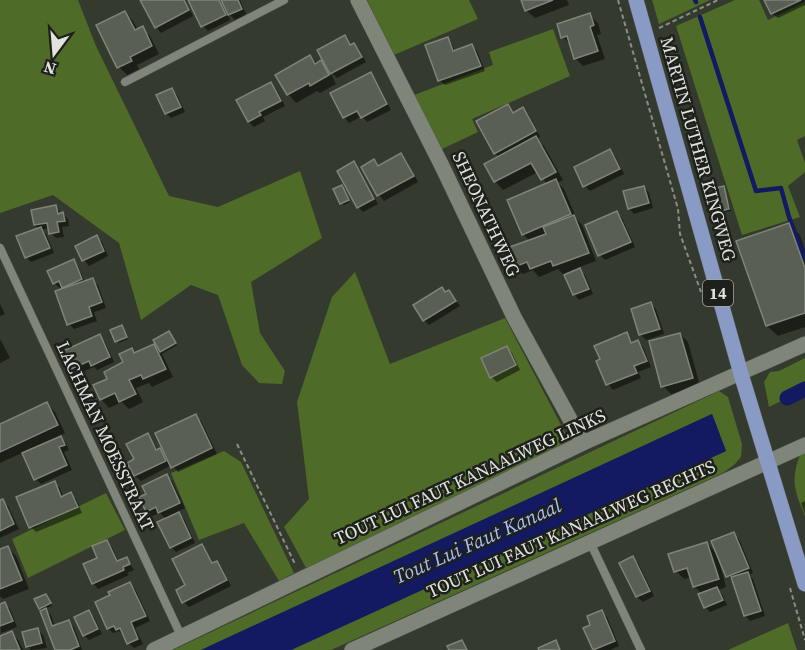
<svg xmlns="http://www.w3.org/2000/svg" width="805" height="650" font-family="'Source Serif 4',serif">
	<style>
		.green { fill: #4e6b28 }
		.water { fill: #131a62 }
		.shadow { fill: #0007 }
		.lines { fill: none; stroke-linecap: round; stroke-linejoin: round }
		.stream { stroke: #131a62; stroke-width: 4.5 }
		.canal { stroke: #131a62; stroke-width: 15 }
		.building { fill: #595f53; stroke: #7e8578; stroke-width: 1.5 }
		.lane-casing { stroke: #53584d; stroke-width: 9 }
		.street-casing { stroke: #53584d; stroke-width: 16 }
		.secondary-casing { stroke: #53584d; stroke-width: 16 }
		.primary-casing { stroke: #53584d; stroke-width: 16 }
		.path { stroke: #8a8f85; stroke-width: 2; stroke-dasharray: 4.5 3; stroke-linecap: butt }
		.lane { stroke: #7f8679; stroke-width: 8 }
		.street { stroke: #7f8679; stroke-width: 15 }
		.secondary { stroke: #7f8679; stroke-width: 15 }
		.primary { stroke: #899ac5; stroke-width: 15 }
		.labels { text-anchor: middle; stroke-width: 5; stroke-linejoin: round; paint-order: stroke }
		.shield { fill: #1d201b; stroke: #a6a9a2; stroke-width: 1.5 }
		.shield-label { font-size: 16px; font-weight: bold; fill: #e0e4dc }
		.street-label { font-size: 18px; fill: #e0e4dc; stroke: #1d201b }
		.water-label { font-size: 20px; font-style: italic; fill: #a9bdfd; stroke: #1d201b }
	</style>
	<rect width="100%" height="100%" fill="#343a2e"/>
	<!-- green -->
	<g class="green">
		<polygon points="0,0 78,0 96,46 169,196 218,207 300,171 322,238 251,282 260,333 285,371 282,384 259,383 242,365 218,295 191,285 141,320 119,243 53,195 0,213"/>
		<polygon points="367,0 469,0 478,19 394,55"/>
		<polygon points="652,0 710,0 659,24"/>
		<polygon points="735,0 759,0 768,20 805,2 805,136 797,140 805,163 805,172 788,186 800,217 742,235 676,26"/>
		<polygon points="553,29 570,76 472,119 478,132 442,149 414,95 493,65 489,52"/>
		<polygon points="355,272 390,364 505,318 570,442 306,568 284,527 309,499 297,402 332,297"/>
		<polygon points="805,358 805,389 769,407 764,382 770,372 779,371"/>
		<polygon points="719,391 728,397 742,444 741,457 735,464 723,473 331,650 291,650 726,451 712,414 201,650 173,650"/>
		<polygon points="224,451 241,462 294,573 279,581 244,523 199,540 171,473"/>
		<path d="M805,453V516C795,492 790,481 800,455Z"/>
		<polygon points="106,493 125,530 28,578 12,539"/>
		<polygon points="788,623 797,650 728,650"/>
	</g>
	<!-- water -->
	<polygon class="water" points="712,414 726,451 291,650 201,650"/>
	<!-- shadow -->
	<g class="shadow">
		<polygon points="141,0 185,0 193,16 161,33 156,27"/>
		<polygon points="190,0 240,0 246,14 235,20 227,12 230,20 208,31 203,26"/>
		<polygon points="522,0 567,0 569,5 535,18 526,10"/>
		<polygon points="766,0 805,0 805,5 778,18 772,13"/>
		<polygon points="125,13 133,21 138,30 142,28 150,36 159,54 137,65 139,69 127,75 119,67 98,26"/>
		<polygon points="589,15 598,23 601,34 597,35 605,59 583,66 575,58 571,46 563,37"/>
		<polygon points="344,37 352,46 354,45 359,50 366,62 337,78 331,72"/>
		<polygon points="447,39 452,44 455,52 472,46 477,51 485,71 445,85 439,80"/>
		<polygon points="310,56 318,64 321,62 330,72 336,84 320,93 317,91 296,103 288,94 277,75"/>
		<polygon points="371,74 376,80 391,110 367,122 362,116 349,123 344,117"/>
		<polygon points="270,83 276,89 285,106 263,117 265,121 254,127 249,122 238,100"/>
		<polygon points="172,90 177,95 185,112 171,118 166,113"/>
		<polygon points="507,106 514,114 523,109 528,114 540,137 537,139 544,146 563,180 558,183 564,189 577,220 582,225 596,261 577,268 585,275 593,294 579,300 574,294 575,269 563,274 558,269 539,277 533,270 523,274 515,266 530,241 523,234 547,184 538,172 503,190 495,181 486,164 499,157 495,153"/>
		<polygon points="610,151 615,156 624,174 590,191 585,186"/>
		<polygon points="401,155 406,160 418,182 384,201 379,195 363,168 374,161 380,167"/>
		<polygon points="354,163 359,169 378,204 363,212 358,207"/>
		<polygon points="644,187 649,193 653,208 634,214 629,208"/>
		<polygon points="723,188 731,211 725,212 723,210"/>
		<polygon points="344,189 350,202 344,205 342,203"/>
		<polygon points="55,207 68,219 69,226 62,227 64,237 56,238 51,233 50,228 42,230 46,234 54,253 31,262 26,257 39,229 35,225"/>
		<polygon points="617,212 622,218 635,247 605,260 600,255"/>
		<polygon points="789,224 800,235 805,250 805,327 778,336 767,326"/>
		<polygon points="96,237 102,242 108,256 89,266 84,260 77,247"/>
		<polygon points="73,261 78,266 85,282 92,280 98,285 106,308 94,312 97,321 74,329 69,324 65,289 63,287 60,288 54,283"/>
		<polygon points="442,289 447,294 449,292 460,306 429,325 424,320"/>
		<polygon points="0,304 5,314 0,316"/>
		<polygon points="651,304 656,309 664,334 646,340 640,334"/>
		<polygon points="122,327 128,339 119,343 116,341"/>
		<polygon points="169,333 177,345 162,354 173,377 152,387 149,383 136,388 143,402 129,409 122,402 109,408 101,399 109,379 125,363 131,350 135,354 154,345 160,352 155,341"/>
		<polygon points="626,334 633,344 637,342 643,347 651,367 638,372 641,378 613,390 608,384"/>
		<polygon points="680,334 688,342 700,386 671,394 663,386"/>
		<polygon points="99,336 105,342 114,362 97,370 94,367 78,374 73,369 65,352"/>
		<polygon points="0,339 10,358 0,363"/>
		<polygon points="507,348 512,353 520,370 497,382 491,377"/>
		<polygon points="47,404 55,412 65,433 59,436 66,443 69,450 64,452 72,470 41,484 36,479 24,452 0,463 0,425"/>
		<polygon points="195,416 201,421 217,454 178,472 172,465 141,481 135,476 129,463 136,460 148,435 158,450 168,458"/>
		<polygon points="167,476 172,481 185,508 177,512 184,519 195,543 176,552 171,547 167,520 160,513 152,516 147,511 148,495"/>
		<polygon points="54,483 60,488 63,497 71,494 76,499 82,513 36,532 31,527"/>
		<polygon points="2,501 8,506 19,529 0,538 0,502"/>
		<polygon points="805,501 805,514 801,503"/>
		<polygon points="733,534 739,539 753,573 749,575 753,579 765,616 750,621 745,615 733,581 728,576"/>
		<polygon points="107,542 112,547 119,562 127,559 134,570 127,573 129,575 98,589 93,583 99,558"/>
		<polygon points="707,543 717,554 726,587 718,590 722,594 727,605 710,612 705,607 702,594 694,586 691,577 684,579 676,571"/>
		<polygon points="202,546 207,552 214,564 216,562 222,568 231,586 189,607 184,602"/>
		<polygon points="8,548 16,556 29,589 3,599 0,596 0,551"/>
		<polygon points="632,558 638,563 654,596 643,602 637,597 621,563"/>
		<polygon points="130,584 135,589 150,621 135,628 143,644 134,648 128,643 124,633 122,634 119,631 113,633 108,628 112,596"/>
		<polygon points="48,598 52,606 44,609 51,615 55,627 68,622 74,627 82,650 57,650 44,611 40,608"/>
		<polygon points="5,604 10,609 17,627 1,633 0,606"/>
		<polygon points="88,612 94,617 102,634 89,640 84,635"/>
		<polygon points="601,612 607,617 619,646 610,650 595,650 585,629 592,625"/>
		<polygon points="38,630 43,635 47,648 31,650 27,646"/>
		<polygon points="11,632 19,641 23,650 0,650 0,637"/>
	</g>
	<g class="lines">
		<!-- stream -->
		<g class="stream">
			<polyline points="695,0 696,2"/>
			<polyline points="700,17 756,191 781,188 789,217 805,259"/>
		</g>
		<!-- canal -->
		<polyline class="canal" points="787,398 805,389"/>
	</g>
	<!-- building -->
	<g class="building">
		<polygon points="140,0 184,0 189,10 155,28"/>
		<polygon points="188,0 219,0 226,15 201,27"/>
		<polygon points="221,0 238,0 242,9 228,15"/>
		<polygon points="521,0 553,0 525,11"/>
		<polygon points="764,0 801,0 771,14"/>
		<polygon points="125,11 135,30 143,26 152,46 130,57 132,61 117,68 96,25"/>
		<polygon points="590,13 594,25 590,27 598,51 574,59 567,36 561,38 557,24"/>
		<polygon points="345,35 350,45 354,43 362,57 330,74 317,50"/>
		<polygon points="448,37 453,51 472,44 481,66 438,81 425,45"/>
		<polygon points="310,55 315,64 321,60 329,75 310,86 309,83 287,95 275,75"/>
		<polygon points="371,72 387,104 361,118 357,111 343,118 330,93"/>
		<polygon points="271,82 281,101 259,112 261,115 248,122 236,100"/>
		<polygon points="172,88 181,107 165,114 156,95"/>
		<polygon points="508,104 513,113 523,107 536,131 494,154 476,121"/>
		<polygon points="536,136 556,172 541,180 531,163 494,182 484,164"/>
		<polygon points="610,149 620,169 583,187 574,167"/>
		<polygon points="401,153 414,176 377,196 361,167 374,159 378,166"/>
		<polygon points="354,161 374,199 357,208 337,171"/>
		<polygon points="556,179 571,214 522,235 507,200"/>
		<polygon points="342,185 349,200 340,204 333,189"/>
		<polygon points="644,186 649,203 628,209 623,191"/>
		<polygon points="724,186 729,209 721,211 715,188"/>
		<polygon points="56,205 58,214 63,212 65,221 57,222 59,232 49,234 47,223 34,225 31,210"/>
		<polygon points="617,211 631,242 598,256 585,225"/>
		<polygon points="574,215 589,253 553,266 551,261 530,269 527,262 514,267 507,248 546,234 543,227"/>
		<polygon points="789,223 805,268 805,313 766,326 736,241"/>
		<polygon points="41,227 50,248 25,258 16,236"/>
		<polygon points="97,235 104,251 82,261 75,246"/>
		<polygon points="74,259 82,279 62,288 59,281 53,284 47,271"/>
		<polygon points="580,268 589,289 573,295 564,275"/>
		<polygon points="93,278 102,302 89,307 92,316 67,325 55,291"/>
		<polygon points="442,287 445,292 449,290 456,301 423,321 413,305"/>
		<polygon points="651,302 660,329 639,335 631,309"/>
		<polygon points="122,325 127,337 115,342 110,330"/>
		<polygon points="169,331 176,343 160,352 153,340"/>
		<polygon points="627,332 631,343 638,340 647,361 634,366 637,373 606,385 596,361 600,359 594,346"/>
		<polygon points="680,333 693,378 661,387 649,341"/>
		<polygon points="100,334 110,357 91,366 89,361 71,369 63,351"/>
		<polygon points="154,344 166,369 143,379 141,375 129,380 136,394 119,402 115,393 100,400 93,385 107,379 104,372 123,362 119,354 132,348 134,353"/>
		<polygon points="507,346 516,365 490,378 481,358"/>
		<polygon points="47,402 58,425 0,452 0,424"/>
		<polygon points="196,414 212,448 171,468 155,433"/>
		<polygon points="148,433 156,450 160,448 166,461 134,476 127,463 134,459 126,444"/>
		<polygon points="61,436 65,445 59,447 67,465 34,480 22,453"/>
		<polygon points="167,474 180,503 158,513 156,507 146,512 139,497 146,494 142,486"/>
		<polygon points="55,481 61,497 71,492 78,507 29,528 16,497"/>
		<polygon points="3,499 14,524 0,531 0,500"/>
		<polygon points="179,512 191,538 170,548 157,522"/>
		<polygon points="734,532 749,568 726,577 711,541"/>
		<polygon points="107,540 117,561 127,557 130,564 123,567 124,570 92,584 83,564 97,558 92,546"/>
		<polygon points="707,542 719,579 693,587 687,568 674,572 668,554"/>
		<polygon points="202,544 212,563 217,561 227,580 182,603 176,590 185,585 172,559"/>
		<polygon points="8,546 22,580 0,589 0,549"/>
		<polygon points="633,556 650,591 636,597 619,563"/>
		<polygon points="748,572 761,611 744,616 731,577"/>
		<polygon points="130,582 146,616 131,622 138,639 127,644 120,628 116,630 114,626 107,629 95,602 110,595 108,592"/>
		<polygon points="717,587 723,600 704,608 698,594"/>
		<polygon points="46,594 51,603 39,609 34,599"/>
		<polygon points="5,602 13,621 0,626 0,604"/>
		<polygon points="46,608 52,626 69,620 79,646 70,650 55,650 40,611"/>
		<polygon points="89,610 98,629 83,636 74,617"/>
		<polygon points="602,610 615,641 593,650 583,628 590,625 587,616"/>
		<polygon points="38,628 42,643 26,647 22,632"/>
		<polygon points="12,631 20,650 0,650 0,636"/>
		<polygon points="462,640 467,650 449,650 447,646"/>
		<polygon points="556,640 560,650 539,650 538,648"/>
	</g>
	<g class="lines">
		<defs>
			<g id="lane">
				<polyline points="125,82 284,0"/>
				<polyline points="0,248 182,638"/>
				<polyline points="590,542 641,650"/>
			</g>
			<g id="street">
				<polyline points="358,0 442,166 514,317 583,443"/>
				<polyline points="154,650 583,443 805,344"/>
			</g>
			<polyline id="secondary" points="352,650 805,445"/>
			<polyline id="primary" points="636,0 741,374 805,584"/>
		</defs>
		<!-- lane casing -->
		<use href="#lane" class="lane-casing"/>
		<!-- street casing -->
		<use href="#street" class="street-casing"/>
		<!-- secondary casing -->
		<use href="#secondary" class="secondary-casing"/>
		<!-- primary casing -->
		<use href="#primary" class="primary-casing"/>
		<!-- path -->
		<g class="path">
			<polyline points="618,0 678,209 680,234 701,292"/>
			<polyline points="659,28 718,0"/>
			<polyline points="237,444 295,564"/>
			<polyline points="790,588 805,640"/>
		</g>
		<!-- lane -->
		<use href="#lane" class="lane"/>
		<!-- street -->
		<use href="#street" class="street"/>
		<!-- secondary -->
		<use href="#secondary" class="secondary"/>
		<!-- primary -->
		<use href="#primary" class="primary"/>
	</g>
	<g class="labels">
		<!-- shield labels -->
		<rect class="shield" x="703" y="280" width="30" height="26" rx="4.5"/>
		<g class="shield-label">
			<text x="718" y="299">14</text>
		</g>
		<!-- street labels -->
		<g class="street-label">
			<text transform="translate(698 149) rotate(74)" y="6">MARTIN LUTHER KINGWEG</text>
			<text transform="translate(486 214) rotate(65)" y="6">SHEONATHWEG</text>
			<text transform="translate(105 436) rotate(65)" y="6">LACHMAN MOESSTRAAT</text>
			<text transform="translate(470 477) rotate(-25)" y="6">TOUT LUI FAUT KANAALWEG LINKS</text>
			<text transform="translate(571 529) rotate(-24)" y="6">TOUT LUI FAUT KANAALWEG RECHTS</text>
		</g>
		<!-- water labels -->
		<g class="water-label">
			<text transform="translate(477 541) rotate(-24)" y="7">Tout Lui Faut Kanaal</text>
		</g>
	</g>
	<!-- north arrow -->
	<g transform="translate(54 54) rotate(196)" stroke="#1d201b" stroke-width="4.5" paint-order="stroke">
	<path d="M0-4.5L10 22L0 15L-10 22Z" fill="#e0e4dc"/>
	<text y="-9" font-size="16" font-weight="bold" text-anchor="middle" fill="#e0e4dc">N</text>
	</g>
</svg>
